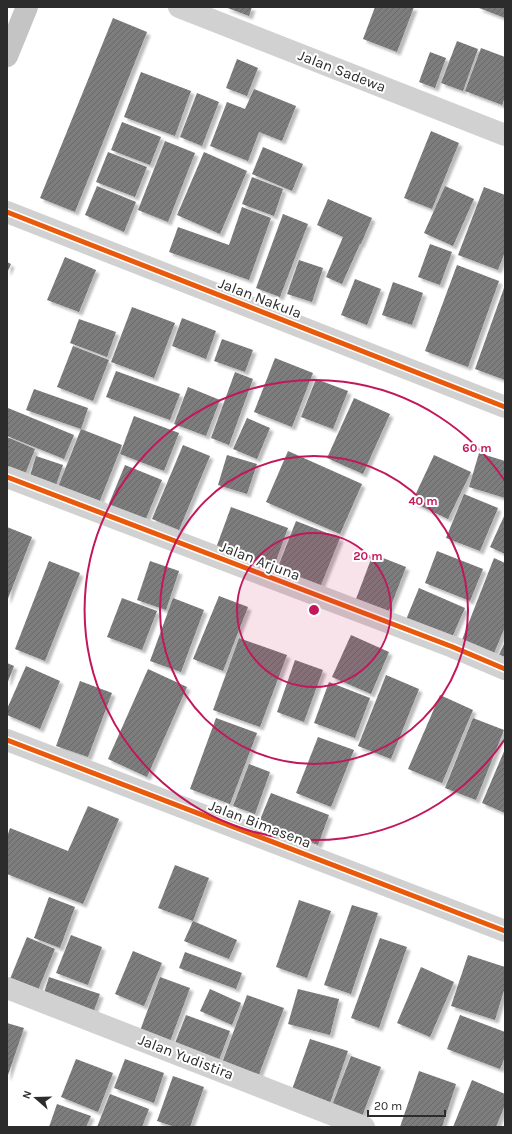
<svg xmlns="http://www.w3.org/2000/svg" width="512" height="1134" font-family="Karla,sans-serif">
	<style>
		.building { fill: url(#building-hatch); filter: url(#shadow) }
		.lines { fill: none; stroke-linecap: round; stroke-linejoin: round }
		.minor { stroke: #d1d1d1; stroke-width: 22 }
		.major { stroke: #c4c4c4; stroke-width: 22 }
		.cycleway-casing { stroke: #fff; stroke-width: 8 }
		.cycleway { stroke: #e8590c; stroke-width: 5 }
		.ring { fill: none; stroke: #c2185b; stroke-width: 2 }
		.labels { text-anchor: middle; stroke-width: 4; stroke-linejoin: round; paint-order: stroke }
		.street-label { font-size: 15px; fill: #2c2c2c; stroke: #fff }
		.centre { fill: #c2185b; stroke: #fff; stroke-width: 2 }
		.ring-label { font-size: 12px; text-anchor: middle; font-weight: bold; fill: #c2185b; stroke: #fff; stroke-width: 4; stroke-linejoin: round; paint-order: stroke }
	</style>
	<defs>
		<pattern id="building-hatch" width="6" height="6" patternUnits="userSpaceOnUse"><rect width="6" height="6" fill="#7d7d7d"/><path d="M-1 1l2-2M0 6l6-6M5 7l2-2" fill="none" stroke="#676767"/></pattern>
		<filter id="shadow"><feDropShadow dx="3.5" dy="3.5" stdDeviation="1" flood-color="#0004"/></filter>
	</defs>
	<rect width="100%" height="100%" fill="#fff"/>
	<!-- building -->
	<g class="building">
		<polygon points="225,7 252,7 249,16"/>
		<polygon points="375,7 414,7 397,52 363,39"/>
		<polygon points="479,7 505,7 505,18 479,8"/>
		<polygon points="113,18 147,32 75,212 40,198"/>
		<polygon points="457,41 478,49 463,91 441,83"/>
		<polygon points="481,48 505,57 505,97 502,105 465,91"/>
		<polygon points="430,52 446,58 435,88 419,82"/>
		<polygon points="237,59 258,68 247,96 226,88"/>
		<polygon points="141,72 191,91 175,136 124,117"/>
		<polygon points="254,89 296,106 282,141 259,132 248,161 210,146 227,102 245,109"/>
		<polygon points="197,93 219,102 202,146 180,137"/>
		<polygon points="122,122 161,137 150,165 111,150"/>
		<polygon points="431,131 459,143 432,209 404,198"/>
		<polygon points="165,141 195,153 168,222 138,210"/>
		<polygon points="263,147 303,164 292,191 252,174"/>
		<polygon points="108,152 147,167 135,197 96,182"/>
		<polygon points="204,152 247,171 220,234 177,215"/>
		<polygon points="252,177 283,189 274,216 242,204"/>
		<polygon points="97,186 136,202 124,232 85,215"/>
		<polygon points="445,186 474,199 453,246 424,233"/>
		<polygon points="484,187 505,195 505,252 498,270 458,255"/>
		<polygon points="328,199 372,218 361,244 360,244 342,284 326,277 343,237 317,225"/>
		<polygon points="242,207 271,218 249,280 169,252 178,227 229,245"/>
		<polygon points="283,214 308,224 280,297 256,288"/>
		<polygon points="430,244 452,252 440,285 418,277"/>
		<polygon points="65,257 96,270 79,312 47,300"/>
		<polygon points="299,260 323,268 312,302 287,294"/>
		<polygon points="7,262 11,264 7,273"/>
		<polygon points="457,265 499,281 468,367 425,351"/>
		<polygon points="355,279 381,289 367,325 341,315"/>
		<polygon points="393,282 423,293 412,325 382,315"/>
		<polygon points="505,285 505,380 475,369"/>
		<polygon points="132,307 175,323 154,378 111,362"/>
		<polygon points="182,318 216,331 206,359 172,346"/>
		<polygon points="79,319 116,332 107,357 70,343"/>
		<polygon points="222,339 253,350 245,372 214,361"/>
		<polygon points="73,346 109,360 93,401 57,387"/>
		<polygon points="275,358 313,373 292,427 254,412"/>
		<polygon points="116,371 180,394 170,420 106,397"/>
		<polygon points="235,372 253,379 229,445 211,438"/>
		<polygon points="316,379 348,391 333,429 301,417"/>
		<polygon points="188,387 220,400 206,436 174,424"/>
		<polygon points="34,389 88,408 81,429 26,410"/>
		<polygon points="354,398 390,414 363,474 327,458"/>
		<polygon points="8,408 74,435 64,459 7,436"/>
		<polygon points="134,416 179,433 164,471 120,454"/>
		<polygon points="247,418 270,428 257,459 233,449"/>
		<polygon points="81,429 122,445 99,503 58,487"/>
		<polygon points="7,437 35,449 24,477 7,470"/>
		<polygon points="183,445 210,456 179,530 152,519"/>
		<polygon points="288,451 362,484 340,534 266,502"/>
		<polygon points="479,453 505,461 505,498 469,487"/>
		<polygon points="227,455 257,464 247,494 218,485"/>
		<polygon points="434,455 471,472 448,519 412,502"/>
		<polygon points="36,456 63,465 55,488 29,479"/>
		<polygon points="125,465 162,480 145,521 108,506"/>
		<polygon points="464,494 498,508 480,551 446,538"/>
		<polygon points="231,507 288,528 273,569 216,548"/>
		<polygon points="505,514 505,554 490,547"/>
		<polygon points="296,521 340,538 319,590 276,572"/>
		<polygon points="7,527 32,537 7,601"/>
		<polygon points="437,551 483,569 470,601 425,583"/>
		<polygon points="373,554 406,567 389,611 356,599"/>
		<polygon points="494,558 505,563 505,627 492,658 460,645"/>
		<polygon points="49,561 80,573 45,661 15,649"/>
		<polygon points="150,561 179,571 166,610 137,600"/>
		<polygon points="419,588 465,608 450,642 405,622"/>
		<polygon points="219,596 248,607 223,671 193,659"/>
		<polygon points="122,598 157,611 142,650 107,637"/>
		<polygon points="173,598 204,610 181,672 150,661"/>
		<polygon points="351,635 389,652 371,694 332,677"/>
		<polygon points="239,638 287,655 260,727 213,710"/>
		<polygon points="505,642 505,662 497,659"/>
		<polygon points="295,660 323,670 304,722 277,712"/>
		<polygon points="7,663 14,666 7,684"/>
		<polygon points="26,666 60,681 40,729 7,715 7,709"/>
		<polygon points="148,669 187,687 147,777 108,759"/>
		<polygon points="386,675 419,689 391,759 358,746"/>
		<polygon points="80,681 112,693 88,757 56,746"/>
		<polygon points="329,682 370,698 355,738 314,723"/>
		<polygon points="440,695 473,710 442,783 408,769"/>
		<polygon points="216,718 257,733 230,804 190,789"/>
		<polygon points="473,718 504,730 476,800 445,788"/>
		<polygon points="318,737 354,750 331,807 296,793"/>
		<polygon points="505,749 505,813 482,803"/>
		<polygon points="249,764 270,772 255,814 233,806"/>
		<polygon points="271,793 329,815 318,845 259,822"/>
		<polygon points="88,806 119,819 83,904 7,874 7,837 10,828 68,851"/>
		<polygon points="175,865 209,878 193,921 158,908"/>
		<polygon points="49,897 75,907 60,948 34,938"/>
		<polygon points="299,900 331,911 307,978 276,967"/>
		<polygon points="352,905 378,913 351,994 324,985"/>
		<polygon points="193,921 237,940 229,959 184,941"/>
		<polygon points="71,935 102,947 88,985 56,973"/>
		<polygon points="27,937 55,949 38,990 10,979"/>
		<polygon points="380,938 407,947 379,1028 351,1018"/>
		<polygon points="133,951 162,963 144,1006 115,994"/>
		<polygon points="185,952 242,973 236,989 179,968"/>
		<polygon points="468,955 505,967 505,987 495,1020 451,1006"/>
		<polygon points="421,967 454,982 430,1037 397,1023"/>
		<polygon points="49,977 100,994 92,1016 42,999"/>
		<polygon points="160,977 190,988 168,1047 138,1036"/>
		<polygon points="210,989 241,1003 232,1025 200,1011"/>
		<polygon points="298,989 339,999 330,1035 288,1024"/>
		<polygon points="247,995 284,1008 258,1077 222,1063"/>
		<polygon points="186,1015 230,1031 219,1060 175,1043"/>
		<polygon points="460,1015 505,1032 505,1057 500,1069 447,1049"/>
		<polygon points="7,1023 24,1028 7,1078"/>
		<polygon points="310,1039 348,1051 328,1109 290,1095"/>
		<polygon points="351,1056 381,1067 361,1119 331,1108"/>
		<polygon points="76,1059 113,1073 98,1112 61,1097"/>
		<polygon points="125,1059 164,1073 154,1103 114,1088"/>
		<polygon points="419,1071 456,1084 442,1127 400,1127"/>
		<polygon points="173,1076 204,1087 190,1127 175,1127 157,1121"/>
		<polygon points="472,1080 505,1094 505,1105 496,1127 453,1127"/>
		<polygon points="110,1094 149,1109 142,1127 97,1127"/>
		<polygon points="57,1104 91,1116 86,1127 49,1127"/>
	</g>
	<g class="lines">
		<!-- minor -->
		<g class="minor">
			<polyline points="179,7 505,135"/>
			<polyline points="7,212 505,407"/>
			<polyline points="7,477 453,647 505,669"/>
			<polyline points="7,740 505,931"/>
			<polyline points="7,988 364,1127"/>
		</g>
		<!-- major -->
		<polyline class="major" points="7,56 27,7"/>
		<defs>
			<g id="cycleway">
				<polyline points="7,212 505,407"/>
				<polyline points="7,477 453,647 505,669"/>
				<polyline points="7,740 505,931"/>
			</g>
		</defs>
		<!-- cycleway casing -->
		<use href="#cycleway" class="cycleway-casing"/>
		<!-- cycleway -->
		<use href="#cycleway" class="cycleway"/>
	</g>
	<!-- distance rings -->
	<circle cx="314" cy="610" r="77" fill="#c2185b" fill-opacity=".12"/>
	<g class="ring">
		<circle cx="314" cy="610" r="77"/>
		<circle cx="314" cy="610" r="154"/>
		<path d="M505 739A230 230 0 1 1 505 481"/>
	</g>
	<g class="labels">
		<!-- street labels -->
		<g class="street-label">
			<text transform="translate(342 71) rotate(21)" y="5">Jalan Sadewa</text>
			<text transform="translate(260 298) rotate(21)" y="5">Jalan Nakula</text>
			<text transform="translate(260 561) rotate(21)" y="5">Jalan Arjuna</text>
			<text transform="translate(260 824) rotate(21)" y="5">Jalan Bimasena</text>
			<text transform="translate(186 1057) rotate(21)" y="5">Jalan Yudistira</text>
		</g>
	</g>
	<circle cx="314" cy="610" r="6" class="centre"/>
	<g class="ring-label">
		<text x="477" y="452">60 m</text>
		<text x="423" y="505">40 m</text>
		<text x="368" y="560">20 m</text>
	</g>
	<!-- border -->
	<rect width="512" height="1134" fill="none" stroke="#2c2c2c" stroke-width="16"/>
	<!-- north arrow -->
	<g transform="translate(36 1098) rotate(290)" stroke="#ffffff" stroke-width="3" paint-order="stroke">
	<path d="M0-3L7 15L0 10L-7 15Z" fill="#2c2c2c"/>
	<text y="-6" font-size="11" font-weight="bold" text-anchor="middle" fill="#2c2c2c">N</text>
	</g>
	<!-- scale -->
	<path d="M368 1110v6h77v-6" fill="none" stroke="#2c2c2c" stroke-width="2"/>
	<text x="374" y="1110" font-size="12" fill="#2c2c2c" stroke="#ffffff" stroke-width="3" paint-order="stroke">20 m</text>
</svg>
